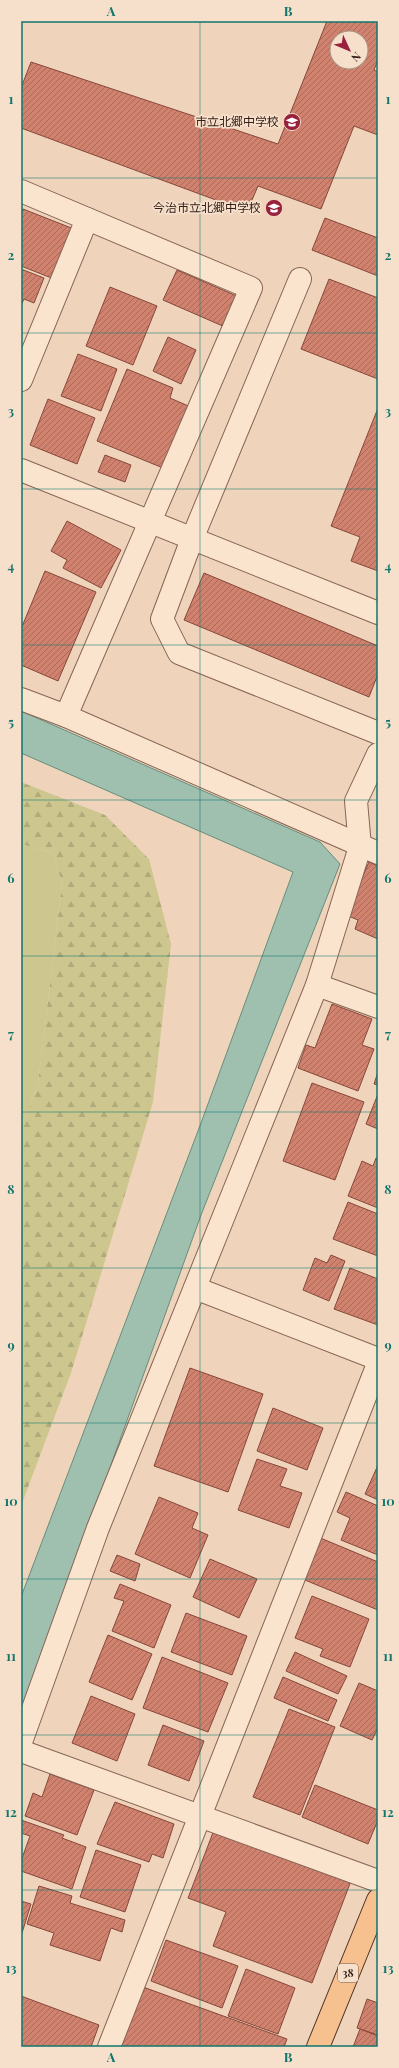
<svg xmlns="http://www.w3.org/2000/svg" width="399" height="2068" font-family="'Playfair Display','Noto Sans JP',serif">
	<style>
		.grass { fill: #cdc78f }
		.forest { fill: url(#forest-firs) }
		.water { fill: #9fc0af; stroke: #678d7c }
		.building { fill: url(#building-hatch); stroke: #874739; fill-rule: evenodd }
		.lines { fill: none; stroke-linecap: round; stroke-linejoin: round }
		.street-casing { stroke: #876454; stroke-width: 24 }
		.primary-casing { stroke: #543429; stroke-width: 24 }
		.street { stroke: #fae4ce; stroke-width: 22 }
		.primary { stroke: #f6c08f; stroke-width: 22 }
		.grid { fill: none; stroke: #0f766e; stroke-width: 1; stroke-opacity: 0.55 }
		.labels { text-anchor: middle; stroke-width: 3.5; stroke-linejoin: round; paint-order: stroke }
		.shield { fill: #f7e0cb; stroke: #6f5a4f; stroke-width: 1 }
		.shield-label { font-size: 11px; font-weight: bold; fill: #35211a }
		.poi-label { font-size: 12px; fill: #35211a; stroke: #f7e0cb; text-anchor: end }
		.neatline { fill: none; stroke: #0f766e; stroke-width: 1.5 }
		.grid-label { font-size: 13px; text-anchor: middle; font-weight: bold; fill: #0f766e }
	</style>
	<defs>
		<pattern id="forest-firs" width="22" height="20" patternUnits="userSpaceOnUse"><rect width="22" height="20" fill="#cdc78f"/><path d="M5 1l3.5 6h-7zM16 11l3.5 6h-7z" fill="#b1ab7b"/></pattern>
		<pattern id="building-hatch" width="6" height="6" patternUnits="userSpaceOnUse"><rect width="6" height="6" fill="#d0826f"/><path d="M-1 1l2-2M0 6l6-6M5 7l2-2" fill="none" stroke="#aa6a5a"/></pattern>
	</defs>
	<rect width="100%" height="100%" fill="#efd4bb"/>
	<!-- grass -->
	<polygon class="grass" points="21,844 53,853 62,883 38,1084 21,1127"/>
	<!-- forest -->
	<polygon class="forest" points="21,782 105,815 149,859 171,944 153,1102 71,1373 21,1506 21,1127 38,1084 62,883 53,853 21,844"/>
	<!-- water -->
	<polygon class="water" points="21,711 320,842 340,864 201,1215 21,1715 21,1597 201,1123 293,872 21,753"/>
	<!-- building -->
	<g class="building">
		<path d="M327,21H378V60L374,70L378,72V135L354,126L321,209L258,186L249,207L243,210L21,128V88L31,62L278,144ZM337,38H361V62H337Z"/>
		<polygon points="23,209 74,229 54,279 21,266 21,214"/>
		<polygon points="325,218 378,238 378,276 312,250"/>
		<polygon points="21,269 44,278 34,303 24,299 21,305"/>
		<polygon points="177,270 239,297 225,327 163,300"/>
		<polygon points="329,279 378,298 378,379 301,349"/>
		<polygon points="110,287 157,306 133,365 86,346"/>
		<polygon points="168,337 196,350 181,384 153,371"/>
		<polygon points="78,354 117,369 101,411 61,396"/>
		<polygon points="127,369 173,388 170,398 193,408 168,470 97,441"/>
		<polygon points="48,399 95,418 77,464 30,445"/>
		<polygon points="378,408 378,571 351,561 360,537 331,526"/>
		<polygon points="105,455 131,465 125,482 98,472"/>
		<polygon points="67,521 121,550 101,588 63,568 67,560 51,551"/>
		<polygon points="45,571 96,592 58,681 21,665 21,629"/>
		<polygon points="204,573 378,646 378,674 369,697 184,620"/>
		<polygon points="369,862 378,866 378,939 355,929 358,920 346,915"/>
		<polygon points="332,1004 372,1019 362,1045 374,1049 358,1091 298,1068 306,1045 315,1048"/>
		<polygon points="378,1072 378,1085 374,1084"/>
		<polygon points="312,1083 364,1102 335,1180 283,1161"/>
		<polygon points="378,1094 378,1129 366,1124"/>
		<polygon points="376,1158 378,1159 378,1208 348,1196 362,1161 373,1166"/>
		<polygon points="348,1202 378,1214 378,1256 333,1239"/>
		<polygon points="331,1255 345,1261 329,1301 303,1290 315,1258 327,1263"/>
		<polygon points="350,1268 378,1279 378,1325 334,1309"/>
		<polygon points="190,1368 263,1394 228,1492 154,1466"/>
		<polygon points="273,1408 323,1428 307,1470 257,1451"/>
		<polygon points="257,1459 287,1469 280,1486 302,1493 289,1528 238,1510"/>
		<polygon points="378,1465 378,1500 365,1494"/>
		<polygon points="346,1492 378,1506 378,1555 341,1540 350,1518 337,1512"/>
		<polygon points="159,1497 198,1513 192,1528 208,1535 190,1578 135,1554"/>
		<polygon points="318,1537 378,1562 378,1610 300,1578"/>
		<polygon points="117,1555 140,1564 135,1581 110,1571"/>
		<polygon points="210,1559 257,1579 239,1618 193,1597"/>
		<polygon points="120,1584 171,1605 154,1648 112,1631 124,1601 114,1598"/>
		<polygon points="312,1596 369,1619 350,1667 320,1656 323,1649 295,1638"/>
		<polygon points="186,1613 247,1636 232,1675 171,1652"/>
		<polygon points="108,1635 152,1654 132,1700 89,1682"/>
		<polygon points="295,1652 347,1676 338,1694 286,1671"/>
		<polygon points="162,1657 228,1683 208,1732 143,1708"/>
		<polygon points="283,1677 337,1700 328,1721 274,1698"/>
		<polygon points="359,1683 378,1691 378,1728 372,1740 340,1726"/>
		<polygon points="91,1696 135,1714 117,1761 72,1743"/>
		<polygon points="289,1709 335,1727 300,1815 253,1797"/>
		<polygon points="163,1725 204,1741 189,1781 148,1765"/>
		<polygon points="50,1774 94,1790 77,1835 25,1816 33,1793 42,1797"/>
		<polygon points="315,1785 378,1810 378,1820 368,1844 302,1817"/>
		<polygon points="115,1802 174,1824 163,1858 152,1854 149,1862 97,1844"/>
		<polygon points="21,1820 64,1835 62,1838 86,1847 72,1889 21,1871 21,1861 30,1836 21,1833"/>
		<polygon points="214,1830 351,1881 312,1983 213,1946 226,1912 188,1898"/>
		<polygon points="96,1850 141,1865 125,1912 80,1897"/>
		<polygon points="39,1886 72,1896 70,1903 125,1920 122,1932 111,1928 100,1961 50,1945 54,1933 27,1924"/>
		<polygon points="21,1901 31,1904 22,1933 21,1933"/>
		<polygon points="166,1940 238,1966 222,2008 151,1981"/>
		<polygon points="246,1969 295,1988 278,2034 228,2016"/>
		<polygon points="143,1987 287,2039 284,2047 121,2047"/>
		<polygon points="21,1996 99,2025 91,2047 21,2047"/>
		<polygon points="367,1999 378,2003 378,2035 357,2028"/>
		<polygon points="360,2029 378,2036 378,2047 353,2047"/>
	</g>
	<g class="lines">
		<defs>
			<g id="street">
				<polyline points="21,191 251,288 66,716"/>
				<polyline points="300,279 192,539 162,619 179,653 378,733"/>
				<polyline points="21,380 87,219"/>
				<polyline points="21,470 378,613"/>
				<polyline points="21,699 66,716 378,853"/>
				<polyline points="317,985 378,1007"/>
				<polyline points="195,1288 378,1359"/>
				<polyline points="21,1742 98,1528 317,985 360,847 356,801 378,754"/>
				<polyline points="21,1751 378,1881"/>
				<polyline points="109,2047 378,1364"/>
			</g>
			<polyline id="primary" points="318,2047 378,1900"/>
		</defs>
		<!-- street casing -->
		<use href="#street" class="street-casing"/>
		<!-- primary casing -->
		<use href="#primary" class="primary-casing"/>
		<!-- street -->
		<use href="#street" class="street"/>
		<!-- primary -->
		<use href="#primary" class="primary"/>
	</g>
	<!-- grid -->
	<path class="grid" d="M200,21V2047M21,178H378M21,333H378M21,489H378M21,645H378M21,800H378M21,956H378M21,1112H378M21,1268H378M21,1423H378M21,1579H378M21,1735H378M21,1890H378"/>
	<!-- icons -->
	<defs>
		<symbol id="school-disc" viewBox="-11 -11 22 22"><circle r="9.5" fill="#98223c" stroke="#f7e0cb"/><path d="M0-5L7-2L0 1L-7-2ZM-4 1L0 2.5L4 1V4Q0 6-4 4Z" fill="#fff"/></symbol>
	</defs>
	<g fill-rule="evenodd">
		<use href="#school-disc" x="282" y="112" width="20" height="20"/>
		<use href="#school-disc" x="264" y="198" width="20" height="20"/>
	</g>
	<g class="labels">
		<!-- shield labels -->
		<rect class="shield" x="338" y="1964" width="20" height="18" rx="3"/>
		<g class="shield-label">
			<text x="348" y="1977">38</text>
		</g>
		<!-- poi labels -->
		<g class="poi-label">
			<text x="279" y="126">市立北郷中学校</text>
			<text x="261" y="212">今治市立北郷中学校</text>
		</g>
	</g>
	<!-- border -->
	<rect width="399" height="2068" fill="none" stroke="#f7e0cb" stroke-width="44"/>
	<!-- north arrow -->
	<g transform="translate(349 50) rotate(134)"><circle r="19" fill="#f7e0cb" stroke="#a99484"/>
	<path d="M0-3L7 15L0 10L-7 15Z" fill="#98223c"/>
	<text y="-6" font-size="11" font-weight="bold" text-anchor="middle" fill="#35211a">N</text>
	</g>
	<rect x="22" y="22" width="355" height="2024" class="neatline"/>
	<g class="grid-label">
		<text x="111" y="16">A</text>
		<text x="288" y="16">B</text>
		<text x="11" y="104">1</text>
		<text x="388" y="104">1</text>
		<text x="11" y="260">2</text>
		<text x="388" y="260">2</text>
		<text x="11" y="416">3</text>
		<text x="388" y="416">3</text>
		<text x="11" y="571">4</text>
		<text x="388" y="571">4</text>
		<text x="11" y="727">5</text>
		<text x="388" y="727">5</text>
		<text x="11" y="883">6</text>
		<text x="388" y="883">6</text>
		<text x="11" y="1039">7</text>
		<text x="388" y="1039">7</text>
		<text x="11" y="1194">8</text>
		<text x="388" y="1194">8</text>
		<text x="11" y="1350">9</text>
		<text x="388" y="1350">9</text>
		<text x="11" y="1506">10</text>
		<text x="388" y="1506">10</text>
		<text x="11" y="1661">11</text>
		<text x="388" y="1661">11</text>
		<text x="11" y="1817">12</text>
		<text x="388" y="1817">12</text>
		<text x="11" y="1973">13</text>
		<text x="388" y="1973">13</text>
		<text x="111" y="2062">A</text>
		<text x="288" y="2062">B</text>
	</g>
</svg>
